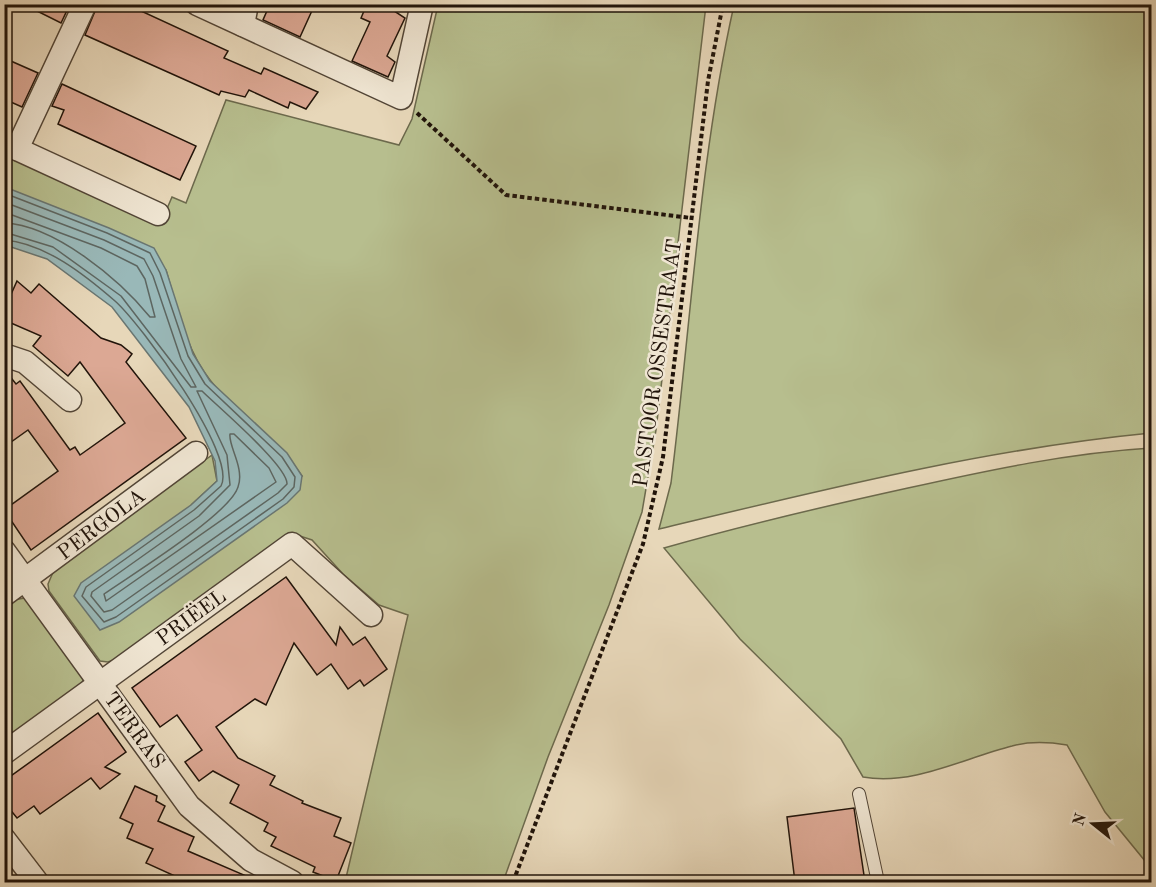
<svg xmlns="http://www.w3.org/2000/svg" width="1156" height="887" font-family="'Old Standard TT',serif">
	<style>
		.green { fill: #b7be8e; stroke: #6c694c; stroke-width: 1.5 }
		.water { fill: #99b8b8; stroke: #697672; stroke-width: 1.5 }
		.lines { fill: none; stroke-linecap: round; stroke-linejoin: round }
		.shore { stroke: #5d6661; stroke-width: 1.5 }
		.building { fill: #dca894; stroke: #21140a; stroke-width: 1.5 }
		.service-casing { stroke: #524536; stroke-width: 14 }
		.minor-casing { stroke: #524536; stroke-width: 25 }
		.path { stroke: #21140a; stroke-width: 4; stroke-dasharray: 4.5 3; stroke-linecap: butt }
		.service { stroke: #efe5d2; stroke-width: 12 }
		.minor { stroke: #efe5d2; stroke-width: 22 }
		.labels { text-anchor: middle; stroke-width: 5; stroke-linejoin: round; paint-order: stroke }
		.street-label { font-size: 21px; fill: #21140a; stroke: #efe5d2 }
	</style>
	<rect width="100%" height="100%" fill="#e7d7b9"/>
	<filter id="stains"><feTurbulence type="fractalNoise" baseFrequency=".00333" numOctaves="4"/><feColorMatrix values="0 0 0 0 .2 0 0 0 0 .09 0 0 0 0 .02 0 0 0 .5 -.17"/></filter>
	<radialGradient id="worn" r=".72"><stop offset=".6" stop-color="#630" stop-opacity="0"/><stop offset="1" stop-color="#630" stop-opacity=".3"/></radialGradient>
	<!-- green -->
	<g class="green">
		<path d="M438,5H706L656,430L642,512L609,605L548,757L503,882H345L408,615L379,605L343,574L312,540L294,534L119,658L108,662L100,661L49,591L48,584L54,570L212,455L217,481L191,505L302,476C275,436 238,416 210,380C186,350 177,307 166,270L5,187V155L160,225L172,197L186,203L226,100L399,145L412,119Z"/>
		<path d="M734,5H1151V433C985,449 822,490 659,529L671,483C691,324 699,162 734,5Z"/>
		<path d="M1151,448V874L1145,861L1105,812L1067,745C1049,742 1030,741 1012,746C964,758 913,786 863,777L841,739L740,639L664,548C744,525 826,506 908,488C989,470 1069,453 1151,448Z"/>
		<polygon points="25,598 82,674 83,681 78,688 4,742 4,606 13,600"/>
	</g>
	<!-- water -->
	<polygon class="water" points="5,187 109,228 154,248 166,270 193,354 210,381 287,453 302,476 300,490 287,503 119,622 100,630 74,596 81,583 191,505 217,481 215,461 189,407 112,307 47,259 5,245"/>
	<g class="lines">
		<!-- shore -->
		<g class="shore">
			<path d="M4,193L107,233L150,253L160,273L188,356L205,384L282,457L295,477L294,487L283,499L116,617L104,622L82,596L86,587L194,510L221,486C238,455 140,323 115,301C85,275 45,243 4,240"/>
			<polyline points="4,202 104,240 144,259 153,276 181,359 196,387 191,387 121,296 53,247 4,232"/>
			<path d="M4,212L101,248L137,266L145,279L155,317H150C120,280 55,225 4,223"/>
			<path d="M197,391H202C217,406 288,466 287,484L278,493L112,610L104,612L91,596L92,592L199,516L230,485L227,455Z"/>
			<path d="M230,434H234L269,468L276,482L106,601L104,594C131,575 230,514 238,487C245,468 228,446 230,434Z"/>
		</g>
	</g>
	<!-- building -->
	<g class="building">
		<polygon points="23,4 70,4 61,23"/>
		<polygon points="98,4 126,4 228,51 224,58 261,74 264,68 318,92 306,109 290,102 288,108 249,90 245,97 221,91 219,95 85,35"/>
		<polygon points="270,4 315,4 300,37 263,20"/>
		<polygon points="367,4 393,4 391,9 405,18 387,56 395,62 388,77 352,61 370,22 361,18"/>
		<polygon points="4,58 38,73 22,107 4,99"/>
		<polygon points="62,84 196,146 180,180 58,124 64,110 52,106"/>
		<polygon points="17,281 31,293 39,284 101,338 121,345 132,354 126,362 186,438 31,550 4,510 58,471 28,430 4,447 4,369 16,384 20,381 70,450 75,447 80,455 125,423 80,362 68,376 33,346 41,336 4,320 4,310"/>
		<polygon points="286,577 336,645 340,627 353,645 365,637 387,669 364,686 360,680 348,689 331,664 317,675 294,643 266,705 255,699 216,727 238,758 275,776 270,785 303,801 302,803 341,818 334,836 351,843 336,881 313,872 315,867 271,846 276,837 264,831 268,823 230,803 239,785 213,771 199,781 185,762 202,750 177,715 160,727 132,688"/>
		<polygon points="98,713 126,752 105,767 120,774 100,789 91,778 40,814 34,806 17,818 4,802 4,781"/>
		<polygon points="135,786 157,796 156,801 165,806 158,821 194,837 188,851 260,882 188,882 146,863 153,849 127,838 133,824 120,818"/>
		<polygon points="854,808 865,882 795,882 787,817"/>
	</g>
	<g class="lines">
		<defs>
			<polyline id="service" points="859,794 878,882"/>
			<g id="minor">
				<polyline points="197,4 401,98 422,4"/>
				<polyline points="243,25 247,4"/>
				<polyline points="4,143 158,214"/>
				<polyline points="17,149 85,4"/>
				<polyline points="4,355 25,362 70,400"/>
				<polyline points="4,551 189,806 251,860 292,882"/>
				<polyline points="4,595 196,453"/>
				<polyline points="4,753 292,544 371,615"/>
				<polyline points="4,839 37,882"/>
			</g>
		</defs>
		<!-- service casing -->
		<use href="#service" class="service-casing"/>
		<!-- minor casing -->
		<use href="#minor" class="minor-casing"/>
		<!-- path -->
		<g class="path">
			<polyline points="417,113 506,195 691,218"/>
			<polyline points="513,882 643,544 663,457 708,81 723,4"/>
		</g>
		<!-- service -->
		<use href="#service" class="service"/>
		<!-- minor -->
		<use href="#minor" class="minor"/>
	</g>
	<g class="labels">
		<!-- street labels -->
		<g class="street-label">
			<text transform="translate(657 363) rotate(-82)" y="7">PASTOOR OSSESTRAAT</text>
			<text transform="translate(101 524) rotate(-37)" y="7">PERGOLA</text>
			<text transform="translate(191 617) rotate(-36)" y="7">PRIËEL</text>
			<text transform="translate(135 730) rotate(54)" y="7">TERRAS</text>
		</g>
	</g>
	<!-- margin -->
	<rect width="1156" height="887" fill="none" stroke="#e7d7b9" stroke-width="24"/>
	<rect x="6" y="6" width="1144" height="875" fill="none" stroke="#21140a" stroke-width="3"/>
	<rect x="12" y="12" width="1132" height="863" fill="none" stroke="#21140a" stroke-width="1.5"/>
	<!-- north arrow -->
	<g transform="translate(1093 824) rotate(288)" stroke="#efe5d2" stroke-width="4.5" paint-order="stroke">
	<path d="M0-4.5L10 22L0 15L-10 22Z" fill="#21140a"/>
	<text y="-9" font-size="16" font-weight="bold" text-anchor="middle" fill="#21140a">N</text>
	</g>
	<rect width="100%" height="100%" filter="url(#stains)"/>
	<rect width="100%" height="100%" fill="url(#worn)"/>
</svg>
